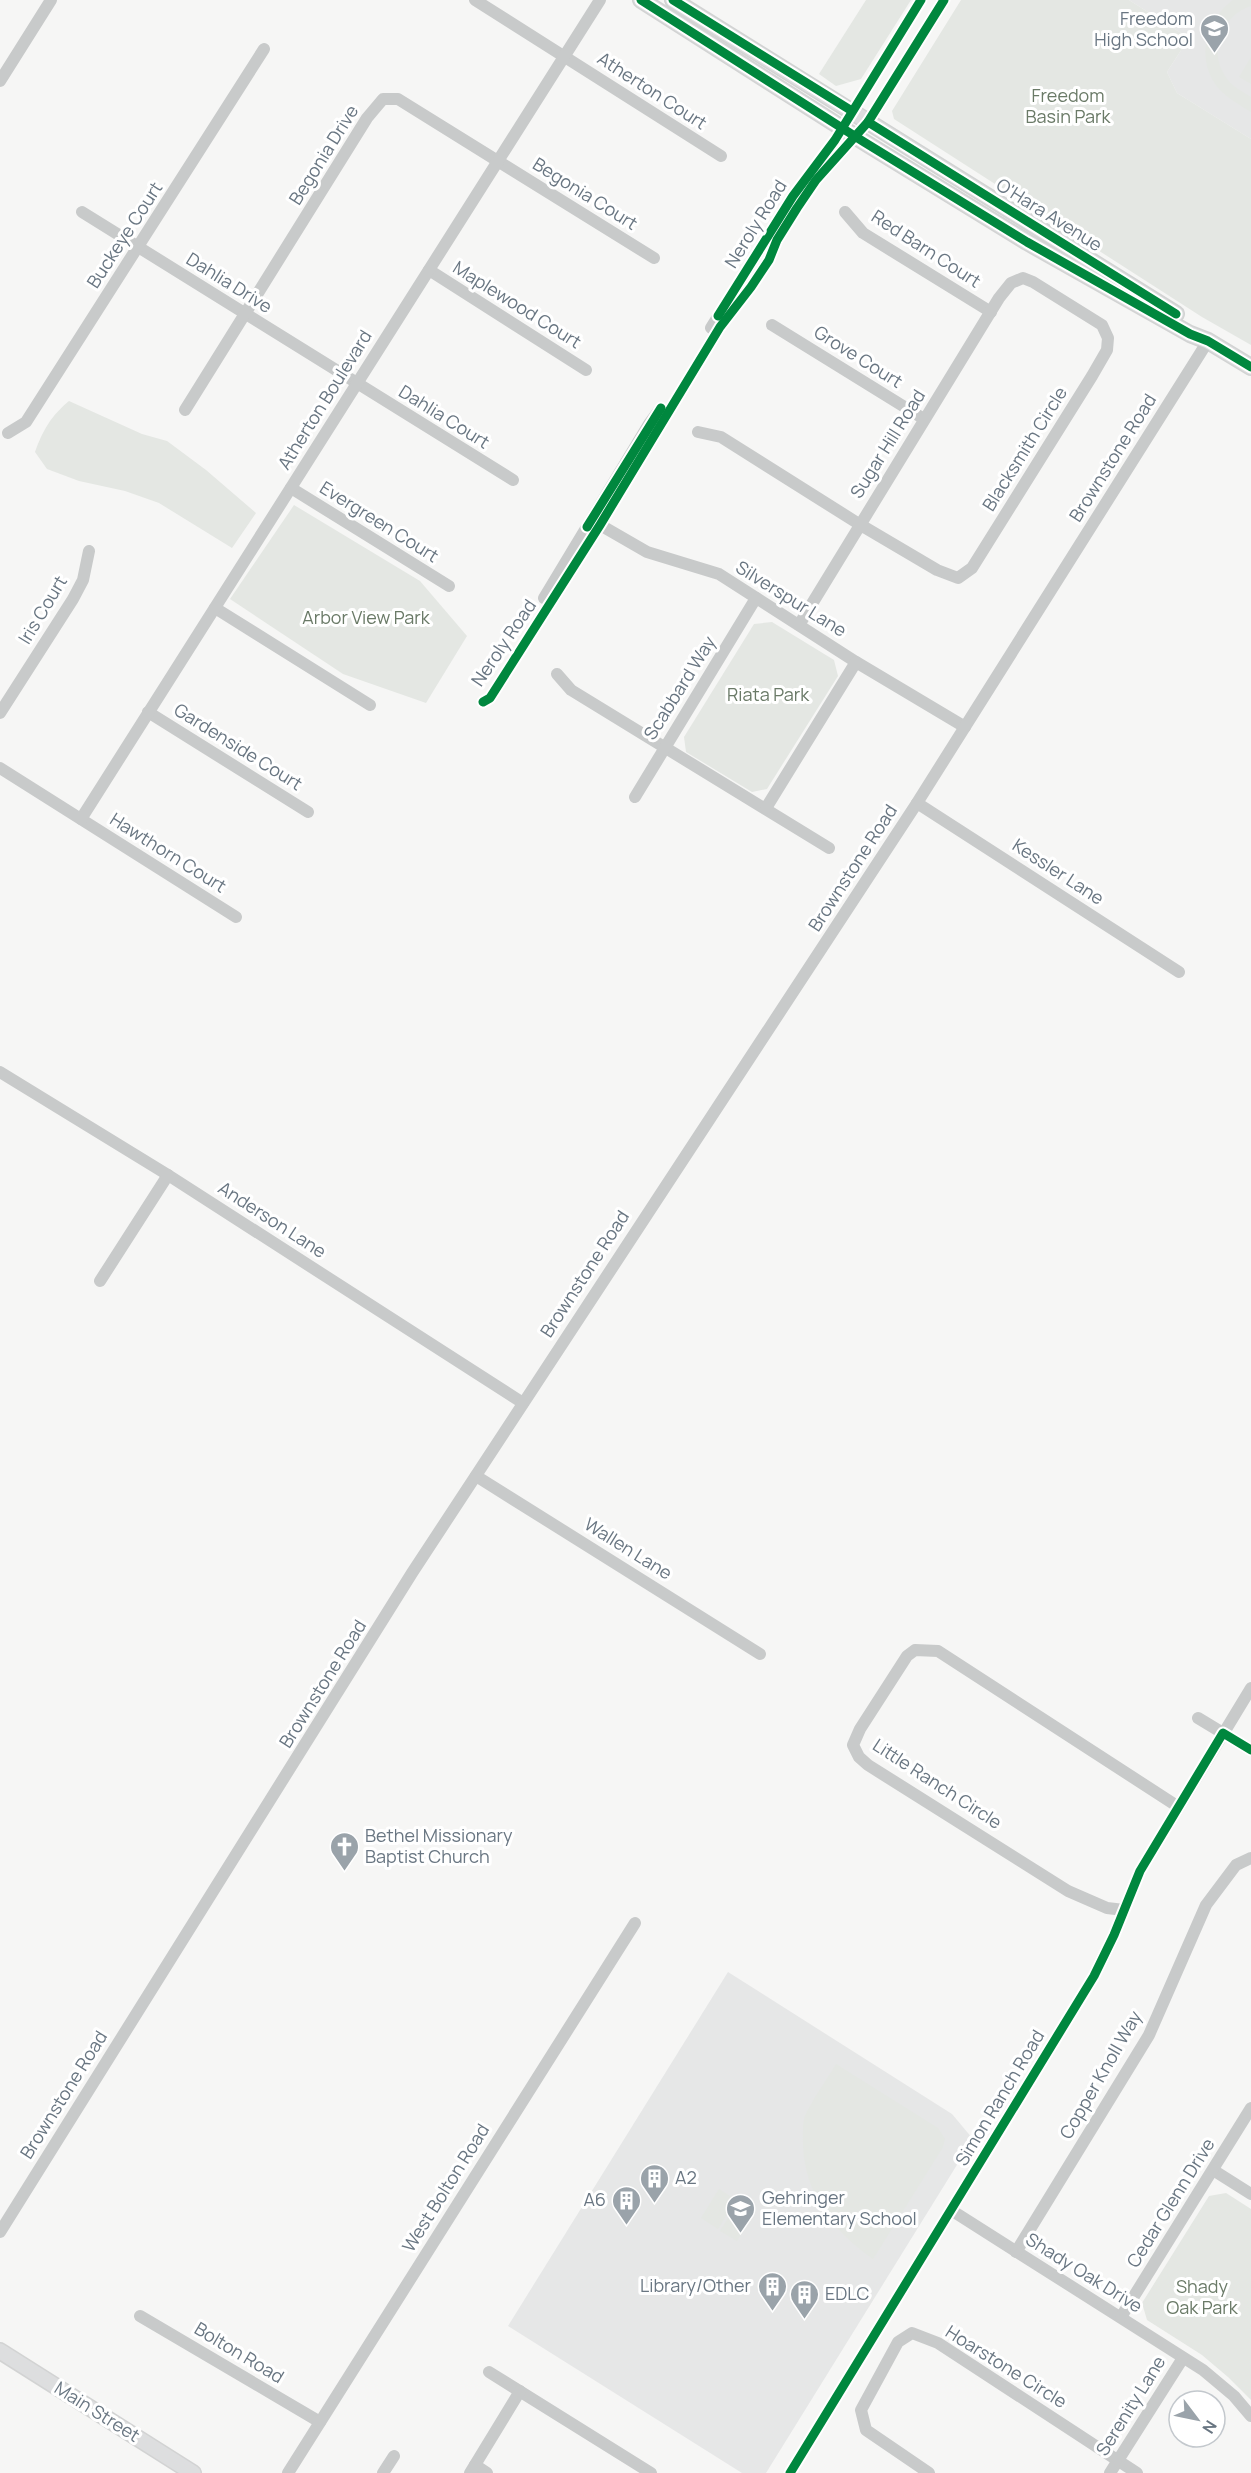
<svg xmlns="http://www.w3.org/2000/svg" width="1251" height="2473" font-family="Manrope,sans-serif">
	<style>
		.built { fill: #e6e7e7 }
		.green { fill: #e4e7e3 }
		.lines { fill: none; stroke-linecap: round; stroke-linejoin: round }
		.major-casing { stroke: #d2d3d3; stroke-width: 18 }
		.minor { stroke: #c8caca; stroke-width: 12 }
		.major { stroke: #dddedf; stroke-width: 15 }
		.cycleway-casing { stroke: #fff; stroke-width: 13 }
		.cycleway { stroke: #00873e; stroke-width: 9 }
		.labels { text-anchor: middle; stroke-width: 6; stroke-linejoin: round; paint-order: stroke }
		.poi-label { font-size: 18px; fill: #697682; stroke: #fff; text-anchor: start }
		.street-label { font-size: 18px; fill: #697682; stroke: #fff }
		.park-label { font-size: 18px; fill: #6a7a67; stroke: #fff }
	</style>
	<rect width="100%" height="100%" fill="#f6f6f5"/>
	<!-- built -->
	<g class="built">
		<polygon points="1129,0 1251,0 1251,139 1177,93 1167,72 1189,38"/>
		<polygon points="728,1972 952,2114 973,2139 766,2473 742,2473 508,2326"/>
	</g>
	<!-- green -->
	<g class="green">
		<polygon points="866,0 911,0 861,79 836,86 819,74"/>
		<polygon points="961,0 1129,0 1189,38 1167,72 1177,93 1251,139 1251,345 1202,317 894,119 892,111"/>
		<path d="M1233,0H1251V6C1222,15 1208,50 1225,76C1231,86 1241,91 1251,97V112C1240,105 1229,99 1220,90C1195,62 1204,21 1233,0Z"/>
		<polygon points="1251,57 1251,84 1239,77"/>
		<path d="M69,401L142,434L167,441L206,470L256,513L232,548L159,503L125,491L79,481L47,469L35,452C43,430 51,416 69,401Z"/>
		<polygon points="294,505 420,581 467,636 426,703 343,674 230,599"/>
		<polygon points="772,622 834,660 838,676 767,789 752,792 686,752 684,737 754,624"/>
		<path d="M836,2064L938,2128L945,2139L943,2147L873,2259C834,2232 804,2193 803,2144C803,2135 802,2124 805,2116C813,2098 826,2081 836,2064Z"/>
		<polygon points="719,2189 736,2200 718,2229 701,2218"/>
		<polygon points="1226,2193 1251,2209 1251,2400 1228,2377 1202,2355 1147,2320 1142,2303 1209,2196"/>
		<polygon points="738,2202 755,2212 737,2241 720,2231"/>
	</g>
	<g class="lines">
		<defs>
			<g id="major">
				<polyline points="641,0 864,142 1027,242 1190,334 1208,341 1251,367"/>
				<polyline points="673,0 1176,314"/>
				<polyline points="0,2351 193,2473"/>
			</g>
		</defs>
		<!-- major casing -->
		<use href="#major" class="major-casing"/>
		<!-- minor -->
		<g class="minor">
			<polyline points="475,0 721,156"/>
			<polyline points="0,81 51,0"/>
			<polyline points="82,212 513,480"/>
			<polyline points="845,212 863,233 991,312"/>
			<polyline points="429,270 586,370"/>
			<polyline points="772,325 924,419"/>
			<polyline points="711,328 793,196 835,140 921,0"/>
			<polyline points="185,410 367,118 383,99 398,99 654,258"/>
			<polyline points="698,432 721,437 859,524 937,570 958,578 972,568 1092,376 1107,350 1108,338 1102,325 1033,282 1023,278 1011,283 999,298 799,625"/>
			<polyline points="8,433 26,422 264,49"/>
			<polyline points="291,488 449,586"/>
			<polyline points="595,522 647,552 719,574 856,662 965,727"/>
			<polyline points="544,598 649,424 660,409"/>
			<polyline points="215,608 370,705"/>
			<polyline points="557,674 571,690 829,848"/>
			<polyline points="483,702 490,698 600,525 720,327 751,287 769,260 777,240 797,208 816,180 868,122 944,0"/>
			<polyline points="148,712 308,812"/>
			<polyline points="0,713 73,599 83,580 89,551"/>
			<polyline points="0,768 236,917"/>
			<polyline points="635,797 756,598"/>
			<polyline points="917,803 1179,972"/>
			<polyline points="766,808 856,662"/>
			<polyline points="81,819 600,0"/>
			<polyline points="0,1072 168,1175 523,1403"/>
			<polyline points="100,1281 168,1175"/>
			<polyline points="476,1476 760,1654"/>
			<polyline points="1198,1718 1251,1750"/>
			<polyline points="1124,1910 1107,1908 1068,1891 868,1765 859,1757 853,1745 860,1729 907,1656 915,1650 938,1651 1177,1806"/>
			<polyline points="1213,2170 1251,2194"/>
			<polyline points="951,2210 1203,2370 1234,2396 1251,2416"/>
			<polyline points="0,2232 412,1573 917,803 1208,341"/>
			<polyline points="1016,2252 1149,2035 1206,1905 1236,1865 1251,1858"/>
			<polyline points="140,2316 320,2422"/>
			<polyline points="1121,2317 1251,2108"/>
			<polyline points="489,2372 651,2473"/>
			<polyline points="475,2465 487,2473"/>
			<polyline points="288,2473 635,1923"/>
			<polyline points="383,2473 394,2456"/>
			<polyline points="470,2473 520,2391"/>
			<polyline points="790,2473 1094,1976 1114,1935 1140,1871 1251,1688"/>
			<polyline points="929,2473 866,2430 861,2410 898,2342 912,2333 938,2343 1137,2473"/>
			<polyline points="1110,2473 1183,2358"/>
		</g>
		<!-- major -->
		<use href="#major" class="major"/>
		<defs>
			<g id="cycleway">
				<polyline points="641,0 864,142 1027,242 1190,334 1208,341 1251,367"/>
				<polyline points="673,0 852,111"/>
				<polyline points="868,122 1176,314"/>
				<polyline points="718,316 793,196 835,140 921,0"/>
				<polyline points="587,527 661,408"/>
				<polyline points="483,702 490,698 600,525 720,327 751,287 769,260 777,240 797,208 816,180 868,122 944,0"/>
				<polyline points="790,2473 1094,1976 1114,1935 1140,1871 1223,1733 1251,1750"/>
			</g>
		</defs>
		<!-- cycleway casing -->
		<use href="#cycleway" class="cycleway-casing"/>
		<!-- cycleway -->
		<use href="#cycleway" class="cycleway"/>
	</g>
	<!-- icons -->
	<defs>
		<symbol id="school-pin" viewBox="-11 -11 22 30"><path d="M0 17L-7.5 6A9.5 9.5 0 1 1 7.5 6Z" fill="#9aa3aa" stroke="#fff"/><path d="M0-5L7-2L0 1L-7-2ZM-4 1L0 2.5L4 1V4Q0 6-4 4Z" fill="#fff"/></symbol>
		<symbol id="church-pin" viewBox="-11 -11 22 30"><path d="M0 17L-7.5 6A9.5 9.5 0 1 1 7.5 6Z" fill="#9aa3aa" stroke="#fff"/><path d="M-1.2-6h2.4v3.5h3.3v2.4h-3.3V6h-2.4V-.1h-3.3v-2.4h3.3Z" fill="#fff"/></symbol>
		<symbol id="building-pin" viewBox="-11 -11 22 30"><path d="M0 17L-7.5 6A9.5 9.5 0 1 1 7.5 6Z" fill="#9aa3aa" stroke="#fff"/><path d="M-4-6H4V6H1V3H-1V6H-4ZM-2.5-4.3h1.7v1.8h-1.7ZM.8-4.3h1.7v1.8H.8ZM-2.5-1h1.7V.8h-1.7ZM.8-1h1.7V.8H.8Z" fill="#fff"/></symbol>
	</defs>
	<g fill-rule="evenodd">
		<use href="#school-pin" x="1198" y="12" width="33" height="45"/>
		<use href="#church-pin" x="328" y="1830" width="33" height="45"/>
		<use href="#building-pin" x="638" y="2162" width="33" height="45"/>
		<use href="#building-pin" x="610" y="2184" width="33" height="45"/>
		<use href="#school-pin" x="724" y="2192" width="33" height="45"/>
		<use href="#building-pin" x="756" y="2270" width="33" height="45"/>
		<use href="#building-pin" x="788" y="2278" width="33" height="45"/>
	</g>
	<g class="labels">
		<!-- poi labels -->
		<g class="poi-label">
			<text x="1193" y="25" text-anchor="end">Freedom<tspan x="1193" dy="21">High School</tspan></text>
			<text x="365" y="1842">Bethel Missionary<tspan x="365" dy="21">Baptist Church</tspan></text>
			<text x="675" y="2184">A2</text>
			<text x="762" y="2204">Gehringer<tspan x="762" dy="21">Elementary School</tspan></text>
			<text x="606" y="2206" text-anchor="end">A6</text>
			<text x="751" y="2292" text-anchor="end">Library/Other</text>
			<text x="825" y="2300">EDLC</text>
		</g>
		<!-- street labels -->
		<g class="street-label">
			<text transform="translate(652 91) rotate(33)" y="6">Atherton Court</text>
			<text transform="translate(324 155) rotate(-58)" y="6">Begonia Drive</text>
			<text transform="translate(585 194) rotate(32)" y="6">Begonia Court</text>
			<text transform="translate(1049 215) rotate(32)" y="6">O'Hara Avenue</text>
			<text transform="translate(756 224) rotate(-58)" y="6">Neroly Road</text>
			<text transform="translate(125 235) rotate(-57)" y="6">Buckeye Court</text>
			<text transform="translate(926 249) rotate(33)" y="6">Red Barn Court</text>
			<text transform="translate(229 283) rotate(32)" y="6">Dahlia Drive</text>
			<text transform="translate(517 305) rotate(32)" y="6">Maplewood Court</text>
			<text transform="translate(858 357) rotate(32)" y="6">Grove Court</text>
			<text transform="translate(325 400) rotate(-58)" y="6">Atherton Boulevard</text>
			<text transform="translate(444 417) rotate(32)" y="6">Dahlia Court</text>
			<text transform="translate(888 444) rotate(-58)" y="6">Sugar Hill Road</text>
			<text transform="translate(1025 449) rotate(-58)" y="6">Blacksmith Circle</text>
			<text transform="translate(1113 458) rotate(-58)" y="6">Brownstone Road</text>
			<text transform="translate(379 522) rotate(32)" y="6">Evergreen Court</text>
			<text transform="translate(791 599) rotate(32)" y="6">Silverspur Lane</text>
			<text transform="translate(43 610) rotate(-59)" y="6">Iris Court</text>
			<text transform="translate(504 643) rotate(-56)" y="6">Neroly Road</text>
			<text transform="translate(680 688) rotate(-58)" y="6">Scabbard Way</text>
			<text transform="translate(238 747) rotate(32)" y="6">Gardenside Court</text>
			<text transform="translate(168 853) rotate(32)" y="6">Hawthorn Court</text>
			<text transform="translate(853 868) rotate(-57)" y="6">Brownstone Road</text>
			<text transform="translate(1058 872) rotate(33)" y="6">Kessler Lane</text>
			<text transform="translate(272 1220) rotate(33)" y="6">Anderson Lane</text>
			<text transform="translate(585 1274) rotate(-57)" y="6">Brownstone Road</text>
			<text transform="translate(628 1549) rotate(32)" y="6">Wallen Lane</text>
			<text transform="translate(323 1684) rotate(-58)" y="6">Brownstone Road</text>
			<text transform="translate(937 1784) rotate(33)" y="6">Little Ranch Circle</text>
			<text transform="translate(1101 2075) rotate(-60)" y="6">Copper Knoll Way</text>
			<text transform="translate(64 2095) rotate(-58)" y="6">Brownstone Road</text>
			<text transform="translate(1000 2098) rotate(-59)" y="6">Simon Ranch Road</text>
			<text transform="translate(446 2188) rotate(-58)" y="6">West Bolton Road</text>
			<text transform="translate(1171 2203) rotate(-58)" y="6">Cedar Glenn Drive</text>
			<text transform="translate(1084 2273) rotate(32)" y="6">Shady Oak Drive</text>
			<text transform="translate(239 2353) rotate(31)" y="6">Bolton Road</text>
			<text transform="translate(1006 2367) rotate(32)" y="6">Hoarstone Circle</text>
			<text transform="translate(1131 2406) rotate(-58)" y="6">Serenity Lane</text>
			<text transform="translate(97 2412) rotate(32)" y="6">Main Street</text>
		</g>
		<!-- park labels -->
		<g class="park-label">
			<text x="1068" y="102">Freedom<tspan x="1068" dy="21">Basin Park</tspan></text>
			<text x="366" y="624">Arbor View Park</text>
			<text x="768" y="701">Riata Park</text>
			<text x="1202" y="2293">Shady<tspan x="1202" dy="21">Oak Park</tspan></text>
		</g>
	</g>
	<!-- north arrow -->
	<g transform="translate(1197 2419) rotate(122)"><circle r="28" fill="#ffffff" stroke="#c3c8cd" stroke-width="1.5"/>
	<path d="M0-4.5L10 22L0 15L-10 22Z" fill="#9aa3aa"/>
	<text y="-9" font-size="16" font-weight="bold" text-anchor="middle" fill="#697682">N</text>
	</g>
</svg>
